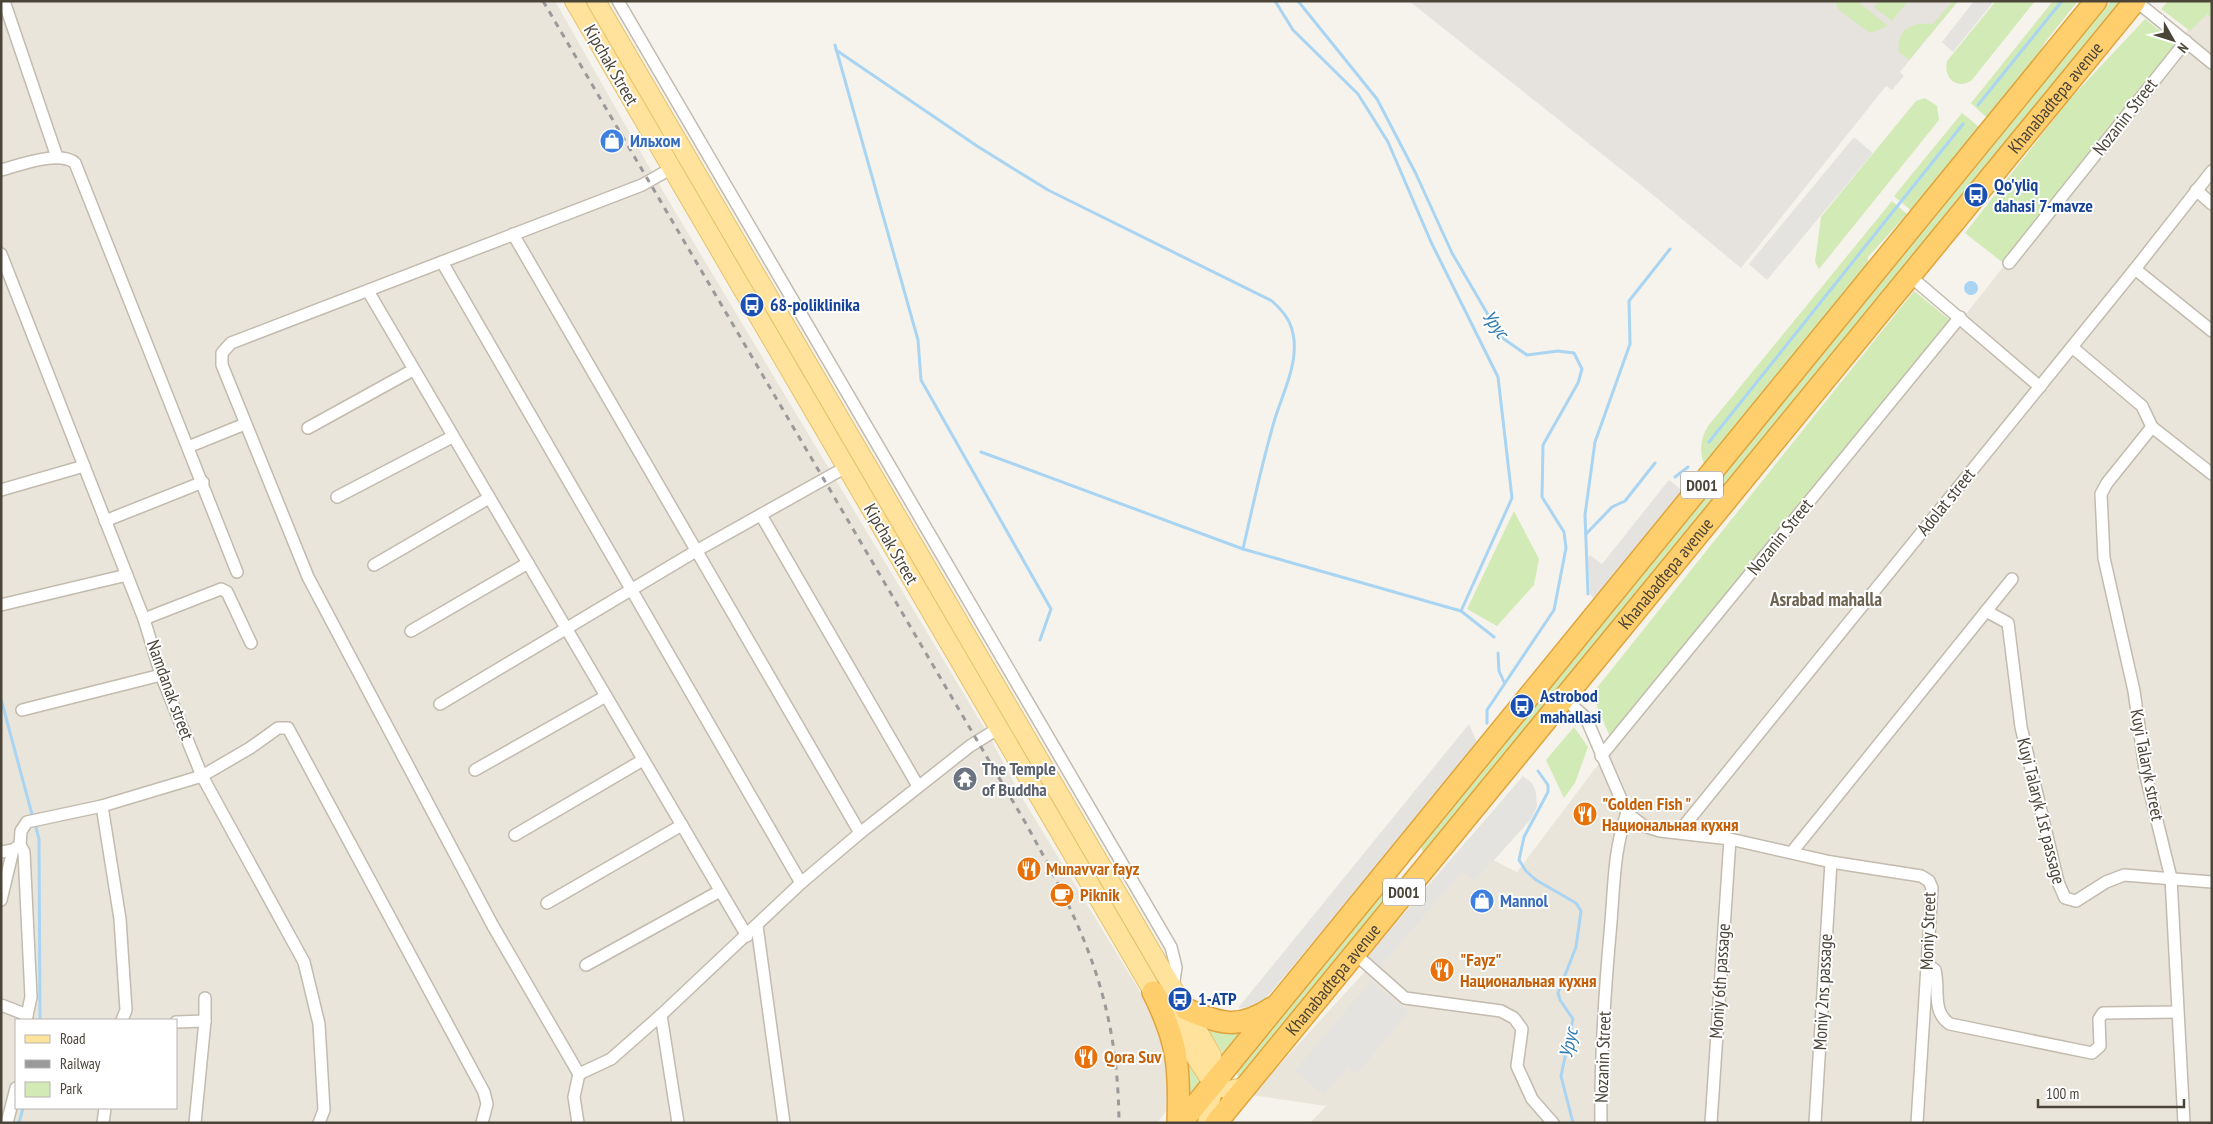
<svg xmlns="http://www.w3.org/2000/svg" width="2213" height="1124" font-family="'PT Sans Narrow',sans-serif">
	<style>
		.residential { fill: #eae5da; fill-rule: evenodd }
		.industrial { fill: #e6e2dd }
		.green { fill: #d2eab5 }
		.parking { fill: #e5e3e0 }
		.water { fill: #a9d4f2 }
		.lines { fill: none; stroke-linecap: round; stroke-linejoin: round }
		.stream { stroke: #a9d4f2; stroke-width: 3 }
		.street-casing { stroke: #c2bbae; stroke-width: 14 }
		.primary-casing { stroke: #e6c16a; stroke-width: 20 }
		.highway-casing { stroke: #e0a43c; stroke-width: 24 }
		.street { stroke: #fff; stroke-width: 11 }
		.primary { stroke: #ffe39c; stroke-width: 18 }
		.highway { stroke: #ffcf6e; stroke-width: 21 }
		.rail { stroke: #9a9a9a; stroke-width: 3; stroke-dasharray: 6 6; stroke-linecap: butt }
		.labels { text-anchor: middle; stroke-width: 4; stroke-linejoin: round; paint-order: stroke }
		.shield { fill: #fff; stroke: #817c74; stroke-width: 1 }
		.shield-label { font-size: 16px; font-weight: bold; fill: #4b4439 }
		.street-label { font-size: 18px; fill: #4b4439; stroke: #fff }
		.shop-label { font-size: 18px; font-weight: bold; fill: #366cbe; stroke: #fff; text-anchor: start }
		.transit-label { font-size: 18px; font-weight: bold; fill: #164399; stroke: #fff; text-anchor: start }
		.worship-label { font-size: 18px; font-weight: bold; fill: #5b616d; stroke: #fff; text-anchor: start }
		.food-label { font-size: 18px; font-weight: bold; fill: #c56008; stroke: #fff; text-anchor: start }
		.water-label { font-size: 19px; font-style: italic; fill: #2e7ab2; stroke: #fff }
		.neighbourhood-label { font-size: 19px; font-weight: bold; fill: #6e6250; stroke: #fff }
	</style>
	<rect width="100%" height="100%" fill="#f6f3ec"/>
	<!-- residential -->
	<g class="residential">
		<path d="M1,1H555L664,193L989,736L1021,796L1161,1026L1169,1048L1171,1105L1157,1123H1ZM16,1020H176V1108H16Z"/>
		<polygon points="2209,2 2212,4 2212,1123 1310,1123 1326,1106 1252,1095 1475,851 1517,872 1594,770 1967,313"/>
	</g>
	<!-- industrial -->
	<polygon class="industrial" points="1409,1 1958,1 1900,72 1904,76 1892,90 1886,86 1741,268 1641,185"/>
	<!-- green -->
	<g class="green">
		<polygon points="1835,1 1857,1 1888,26 1870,33 1838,9"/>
		<polygon points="1879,1 1908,1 1892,21 1874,7"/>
		<path d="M1953,1H1958L1909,60L1899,52C1896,29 1912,22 1933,24Z"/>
		<path d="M1996,1H2035L1971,81C1955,90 1943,77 1947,61Z"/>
		<polygon points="2053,1 2078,1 2046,41 2023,80 1989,117 1985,116 1971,103"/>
		<polygon points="2111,1 2120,1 1426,851 1423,852 1421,847"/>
		<polygon points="2168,1 2212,1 2212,18 2207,14 2190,31 2161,9"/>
		<polygon points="2145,19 2177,44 2002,262 1965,233 2069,100"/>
		<polygon points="1925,98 1937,106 1939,120 1819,269 1815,262 1821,217 1916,101"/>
		<polygon points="1962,113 1978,126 1978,134 1914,213 1894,196"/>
		<path d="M1892,201L1907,214L1868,257L1867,269L1705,467C1699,452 1700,439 1708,426Z"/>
		<polygon points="1914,291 1951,321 1610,737 1592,694"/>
		<polygon points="1514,511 1539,559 1534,585 1497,626 1467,609"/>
		<polygon points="1574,727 1588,747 1575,783 1564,798 1546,760"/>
		<polygon points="1395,879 1399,884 1238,1078 1237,1073"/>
		<polygon points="1204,1023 1245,1027 1223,1053"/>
		<polygon points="1185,1050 1203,1079 1187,1096"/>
	</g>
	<!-- parking -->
	<g class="parking">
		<polygon points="1974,1 1994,1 1953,52 1942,42"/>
		<polygon points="1854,137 1873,153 1767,280 1749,264"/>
		<polygon points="1669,480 1683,491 1596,601 1590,594 1588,557 1590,555 1602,564"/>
		<polygon points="1469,724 1478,745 1266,998 1252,1007 1238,1008"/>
		<polygon points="1523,776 1532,783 1536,792 1537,806 1532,818 1475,881 1462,872 1379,968 1367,956"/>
		<polygon points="1371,981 1409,1012 1356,1074 1348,1067 1324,1095 1295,1071"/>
	</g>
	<!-- water -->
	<circle class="water" cx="1971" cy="288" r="7"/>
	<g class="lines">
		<!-- stream -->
		<g class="stream">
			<polyline points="1275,1 1293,30 1358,94 1388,142 1431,242 1498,377 1512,498 1461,611"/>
			<polyline points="1298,1 1377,99 1416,174 1452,253 1501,337 1527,355 1558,351 1574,353 1582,369 1578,383 1543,445 1542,497 1564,532 1566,548 1554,610 1487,710 1487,723"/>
			<polyline points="835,45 918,340 921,380 1051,609 1040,640"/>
			<path d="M836,50L977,146L1048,190L1272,301C1285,313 1292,322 1294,340C1297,370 1279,400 1272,429C1261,468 1252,509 1243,549"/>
			<polyline points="1978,105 2062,1"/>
			<polyline points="1709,442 1963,124"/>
			<polyline points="981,452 1243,549 1461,611 1494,637"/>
			<polyline points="1675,477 1688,467"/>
			<polyline points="1586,534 1612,507 1625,501 1655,463"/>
			<polyline points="1588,594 1585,515 1595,442 1630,344 1629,301 1670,249"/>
			<polyline points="1498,653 1499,671 1504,682"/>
			<polyline points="1,699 33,818"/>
			<polyline points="1538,771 1548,785 1548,792 1524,837 1519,860 1526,871 1536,880 1576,903 1581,911 1576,947 1558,993 1560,1000 1573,1019 1561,1076 1573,1123"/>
			<polyline points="35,824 39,839 40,1020"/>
			<polyline points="19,1123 23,1108"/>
		</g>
		<defs>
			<g id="street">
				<polyline points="4,1 57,157"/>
				<polyline points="618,1 1171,947 1176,967 1173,988"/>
				<polyline points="2136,1 2212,63"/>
				<path d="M1,170C20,165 59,150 75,163L237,572"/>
				<polyline points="2196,190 2212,204"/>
				<polyline points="513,234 860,833"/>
				<polyline points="1,254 144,619 161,675 202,776 304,962 319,1024 324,1110 319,1123"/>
				<polyline points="442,262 801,883"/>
				<polyline points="2009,263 2186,41"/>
				<polyline points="2135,269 2212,331"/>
				<polyline points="1910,276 2040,387"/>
				<polyline points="368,291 747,936"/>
				<polyline points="2072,347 2142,406 2152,427 2212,474"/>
				<polyline points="2152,427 2107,483 2101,494 2104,558 2134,691 2146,776 2171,878 2184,1123"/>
				<polyline points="308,428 413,370"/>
				<polyline points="188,447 245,424"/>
				<polyline points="1,490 84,466"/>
				<polyline points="337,497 452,437"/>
				<polyline points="761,515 918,786"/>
				<polyline points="105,521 203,482"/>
				<polyline points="374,565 489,498"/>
				<polyline points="1,605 127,575"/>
				<polyline points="1986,611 2008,623 2021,727 2058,882 2065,898 2076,901 2106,882 2124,875 2212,882"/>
				<polyline points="144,619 221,589 227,592 251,643"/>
				<polyline points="411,631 528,563"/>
				<polyline points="1564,698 1586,718 1627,813 1644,826 1660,831 1730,839 1831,862 1921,876 1929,881 1932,888 1917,1123"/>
				<polyline points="440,704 696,551 846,467"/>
				<polyline points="22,710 161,675"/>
				<polyline points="1601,756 1960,317"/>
				<polyline points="475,770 606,696"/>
				<polyline points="102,806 120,919 126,1010 122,1020"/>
				<polyline points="1679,832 2135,269 2212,171"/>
				<polyline points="515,835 643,760"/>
				<polyline points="20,845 24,852 31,997 26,1020"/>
				<polyline points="1,852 13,850 20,845 21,831 27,822 102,806 202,776 250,748 278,728 288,728 484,1092 487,1104 482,1123"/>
				<polyline points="1792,852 2012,579"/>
				<polyline points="1,900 13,850"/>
				<polyline points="547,903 682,825"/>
				<polyline points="757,926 784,1123"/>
				<polyline points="1354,953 1405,998 1501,1011 1514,1018 1522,1029 1517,1066 1532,1099 1553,1123"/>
				<path d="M1927,964L1935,970C1940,988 1931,1012 1950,1024L2092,1053L2100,1046L2099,1019L2103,1013L2177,1012"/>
				<polyline points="586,965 720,891"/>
				<polyline points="1,1005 27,1015"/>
				<polyline points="661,1015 678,1123"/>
				<polyline points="176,1022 205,1021"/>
				<polyline points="579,1074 493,926 308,577 222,365 222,353 231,343 642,185 672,168"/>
				<polyline points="7,1123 16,1088"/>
				<polyline points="103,1123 105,1108"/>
				<polyline points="195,1123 205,1021 205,998"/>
				<polyline points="578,1123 574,1097 579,1074 611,1059 661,1015 801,883 860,833 970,746 999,728"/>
				<path d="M1601,1123C1600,1056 1605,988 1611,922C1614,885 1614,848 1627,813"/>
				<polyline points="1711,1123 1730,839"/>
				<polyline points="1815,1123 1831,862"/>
			</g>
			<g id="primary">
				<polyline points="574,1 1153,992 1213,1084 1228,1090 1244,1087"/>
				<polyline points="596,1 1212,1055 1215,1075 1207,1123"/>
			</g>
			<g id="highway">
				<path d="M1153,992C1178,1042 1180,1067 1178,1123"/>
				<path d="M1186,1009C1219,1024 1240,1030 1272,1008"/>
				<polyline points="1181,1123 2096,1"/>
				<path id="s1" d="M1216,1123L2135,1"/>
			</g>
		</defs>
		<!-- street casing -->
		<use href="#street" class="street-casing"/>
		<!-- primary casing -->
		<use href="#primary" class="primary-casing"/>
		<!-- highway casing -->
		<use href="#highway" class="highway-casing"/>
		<!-- street -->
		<use href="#street" class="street"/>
		<!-- primary -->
		<use href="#primary" class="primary"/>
		<!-- highway -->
		<use href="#highway" class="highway"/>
		<!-- rail -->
		<path class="rail" d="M543,1L1025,822C1083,927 1118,999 1119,1123"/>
	</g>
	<!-- icons -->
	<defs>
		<symbol id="shop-disc" viewBox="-11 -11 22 22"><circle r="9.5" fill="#3f7fe0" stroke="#fff"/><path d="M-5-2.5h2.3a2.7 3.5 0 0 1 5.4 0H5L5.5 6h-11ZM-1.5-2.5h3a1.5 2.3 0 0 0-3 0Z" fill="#fff"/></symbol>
		<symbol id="bus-disc" viewBox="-11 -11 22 22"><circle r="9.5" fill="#1a4fb4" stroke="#fff"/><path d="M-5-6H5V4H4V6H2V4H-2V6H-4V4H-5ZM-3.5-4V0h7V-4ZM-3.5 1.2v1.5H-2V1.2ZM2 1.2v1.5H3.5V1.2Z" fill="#fff"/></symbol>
		<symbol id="temple-disc" viewBox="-11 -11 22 22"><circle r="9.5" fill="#6b7280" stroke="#fff"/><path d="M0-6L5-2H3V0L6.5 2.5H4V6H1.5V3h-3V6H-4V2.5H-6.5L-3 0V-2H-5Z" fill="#fff"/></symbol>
		<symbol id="restaurant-disc" viewBox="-11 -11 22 22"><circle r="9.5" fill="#e8710a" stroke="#fff"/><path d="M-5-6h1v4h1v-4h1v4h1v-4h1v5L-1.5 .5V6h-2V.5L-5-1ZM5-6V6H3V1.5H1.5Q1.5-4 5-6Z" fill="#fff"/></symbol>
		<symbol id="cafe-disc" viewBox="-11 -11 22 22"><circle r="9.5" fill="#e8710a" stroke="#fff"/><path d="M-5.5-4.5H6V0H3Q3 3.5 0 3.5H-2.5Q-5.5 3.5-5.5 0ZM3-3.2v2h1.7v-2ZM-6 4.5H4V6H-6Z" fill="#fff"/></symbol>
	</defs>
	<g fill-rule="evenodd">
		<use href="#shop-disc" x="598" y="127" width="28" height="28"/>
		<use href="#bus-disc" x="1962" y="181" width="28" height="28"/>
		<use href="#bus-disc" x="738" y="291" width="28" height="28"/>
		<use href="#bus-disc" x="1508" y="692" width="28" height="28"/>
		<use href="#temple-disc" x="951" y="765" width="28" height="28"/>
		<use href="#restaurant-disc" x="1571" y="800" width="28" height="28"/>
		<use href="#restaurant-disc" x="1015" y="855" width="28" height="28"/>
		<use href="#cafe-disc" x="1048" y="881" width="28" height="28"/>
		<use href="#shop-disc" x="1468" y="887" width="28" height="28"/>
		<use href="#restaurant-disc" x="1428" y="956" width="28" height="28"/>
		<use href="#bus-disc" x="1166" y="985" width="28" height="28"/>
		<use href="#restaurant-disc" x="1072" y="1043" width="28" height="28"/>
	</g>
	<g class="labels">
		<!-- shield labels -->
		<g class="shield">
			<rect x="1681" y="471.5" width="42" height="27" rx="4"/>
			<rect x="1383" y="878.5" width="42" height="27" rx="4"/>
		</g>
		<g class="shield-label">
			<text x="1702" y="491">D001</text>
			<text x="1404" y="898">D001</text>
		</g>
		<!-- street labels -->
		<g class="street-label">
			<text transform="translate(611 65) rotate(60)" y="6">Kipchak Street</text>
			<text dy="6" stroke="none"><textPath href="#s1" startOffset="1325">Khanabadtepa avenue</textPath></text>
			<text transform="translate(2125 117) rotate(-52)" y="6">Nozanin Street</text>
			<text transform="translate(1946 502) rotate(-51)" y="6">Adolat street</text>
			<text transform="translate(1780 537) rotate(-51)" y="6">Nozanin Street</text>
			<text transform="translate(891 544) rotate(60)" y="6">Kipchak Street</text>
			<text dy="6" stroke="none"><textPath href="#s1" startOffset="710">Khanabadtepa avenue</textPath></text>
			<text transform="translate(170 690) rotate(70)" y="6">Namdanak street</text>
			<text transform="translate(2147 765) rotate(79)" y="6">Kuyi Talaryk street</text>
			<text transform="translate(2041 811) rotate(76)" y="6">Kuyi Talaryk 1st passage</text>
			<text transform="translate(1928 931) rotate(-88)" y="6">Moniy Street</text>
			<text dy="6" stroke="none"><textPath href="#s1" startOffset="185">Khanabadtepa avenue</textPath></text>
			<text transform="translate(1720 981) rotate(-86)" y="6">Moniy 6th passage</text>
			<text transform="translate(1823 992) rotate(-87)" y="6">Moniy 2ns passage</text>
			<text transform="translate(1603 1057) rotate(-88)" y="6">Nozanin Street</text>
		</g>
		<!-- shop labels -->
		<g class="shop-label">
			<text x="630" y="147">Ильхом</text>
			<text x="1500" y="907">Mannol</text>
		</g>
		<!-- transit labels -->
		<g class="transit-label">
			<text x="1994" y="191">Qo'yliq<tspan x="1994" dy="21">dahasi 7-mavze</tspan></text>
			<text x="770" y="311">68-poliklinika</text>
			<text x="1540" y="702">Astrobod<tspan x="1540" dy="21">mahallasi</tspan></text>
			<text x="1198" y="1005">1-ATP</text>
		</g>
		<!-- worship labels -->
		<g class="worship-label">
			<text x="982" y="775">The Temple<tspan x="982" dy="21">of Buddha</tspan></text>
		</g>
		<!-- food labels -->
		<g class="food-label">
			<text x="1602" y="810">"Golden Fish "<tspan x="1602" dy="21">Национальная кухня</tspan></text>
			<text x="1046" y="875">Munavvar fayz</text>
			<text x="1080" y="901">Piknik</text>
			<text x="1460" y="966">"Fayz"<tspan x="1460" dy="21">Национальная кухня</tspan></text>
			<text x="1104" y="1063">Qora Suv</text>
		</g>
		<!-- water labels -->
		<g class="water-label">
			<text transform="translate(1496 324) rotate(54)" y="7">Урус</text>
			<text transform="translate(1568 1043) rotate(-78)" y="7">Урус</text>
		</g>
		<!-- neighbourhood labels -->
		<g class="neighbourhood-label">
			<text x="1826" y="606">Asrabad mahalla</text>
		</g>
	</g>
	<!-- border -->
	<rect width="2213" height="1124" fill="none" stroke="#4b4439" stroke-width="5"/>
	<!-- legend -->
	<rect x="15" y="1019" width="162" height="90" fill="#ffffff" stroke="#b7b4b0"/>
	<rect x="25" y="1035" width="25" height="8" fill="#ffe39c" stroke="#b7b4b0"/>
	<text x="60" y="1044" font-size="15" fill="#4b4439">Road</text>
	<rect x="25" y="1060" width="25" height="8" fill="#9a9a9a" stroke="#b7b4b0"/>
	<text x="60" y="1069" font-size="15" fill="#4b4439">Railway</text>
	<rect x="25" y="1082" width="25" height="15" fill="#d2eab5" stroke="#b7b4b0"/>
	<text x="60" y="1094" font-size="15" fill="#4b4439">Park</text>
	<!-- north arrow -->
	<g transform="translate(2173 40) rotate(129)" stroke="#ffffff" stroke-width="4" paint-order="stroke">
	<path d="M0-4L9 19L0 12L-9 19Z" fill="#4b4439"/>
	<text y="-8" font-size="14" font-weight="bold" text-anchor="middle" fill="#4b4439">N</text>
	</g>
	<!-- scale -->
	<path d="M2038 1099v8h146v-8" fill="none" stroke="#4b4439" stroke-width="2.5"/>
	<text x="2046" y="1099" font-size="15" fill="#4b4439" stroke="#ffffff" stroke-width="4" paint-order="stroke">100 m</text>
</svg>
